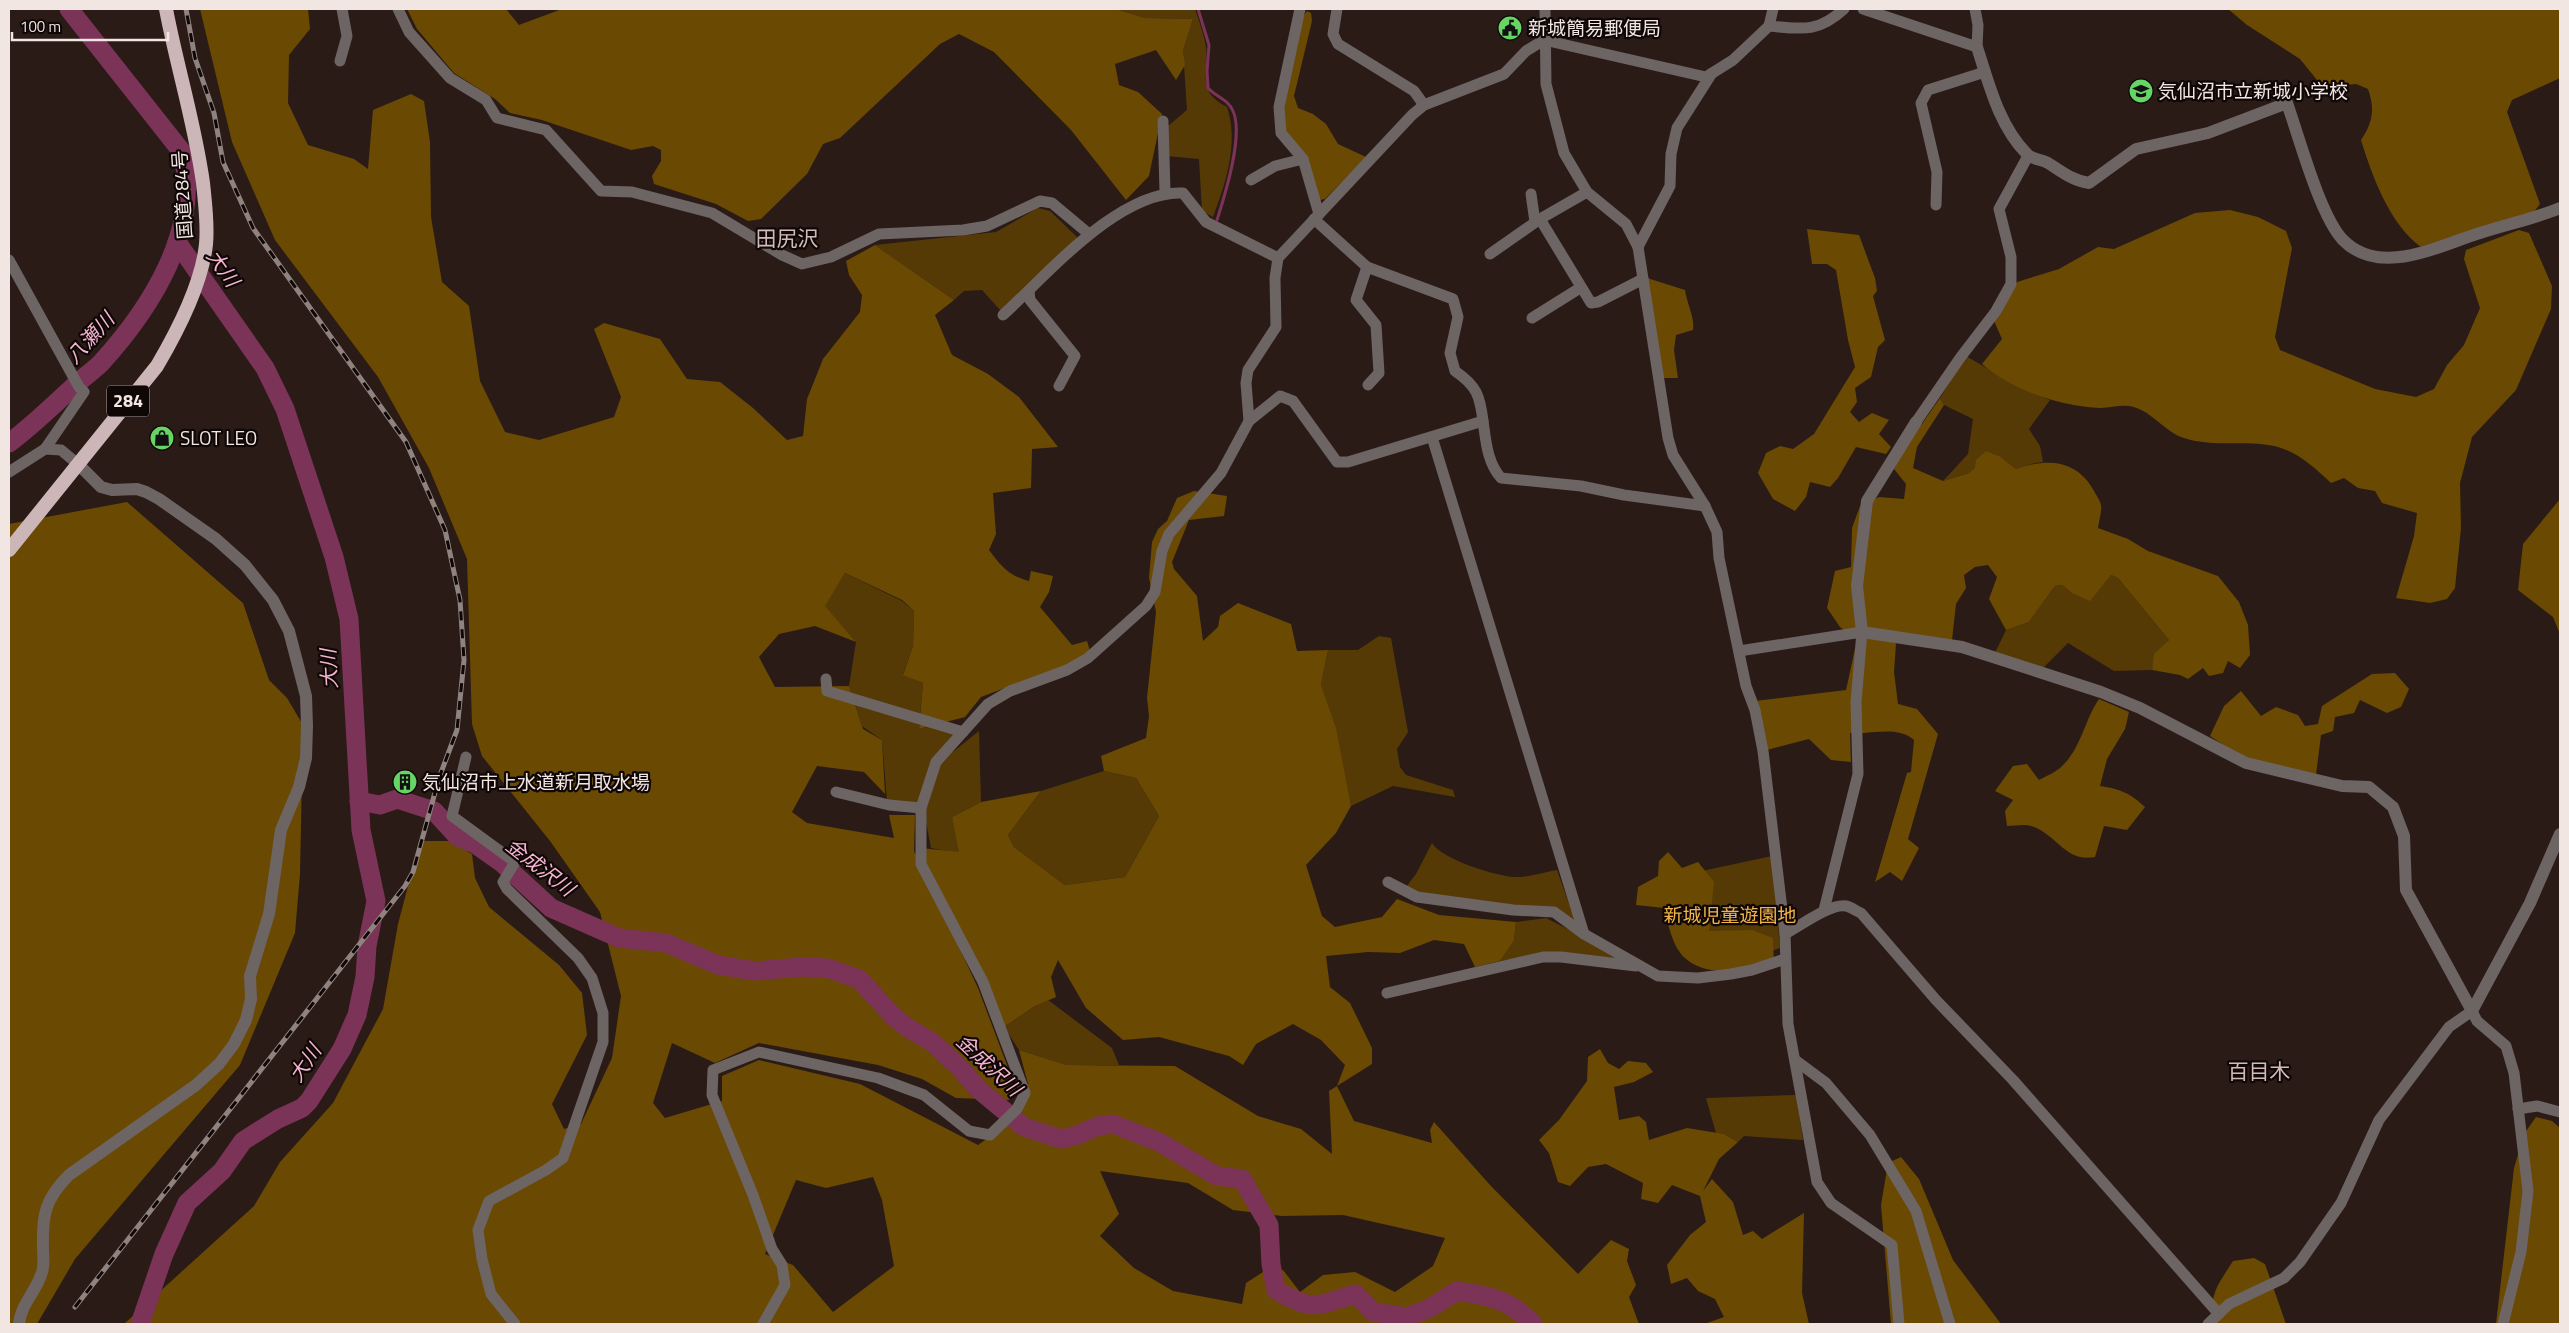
<svg xmlns="http://www.w3.org/2000/svg" width="2569" height="1333" font-family="'Titillium Web','Noto Sans JP',sans-serif">
	<style>
		.green { fill: #553a06 }
		.forest { fill: #6a4903; fill-rule: evenodd }
		.lines { fill: none; stroke-linecap: round; stroke-linejoin: round }
		.stream { stroke: #7c3358; stroke-width: 3 }
		.river { stroke: #7c3358; stroke-width: 19 }
		.minor { stroke: #6d6464; stroke-width: 11 }
		.tertiary { stroke: #6d6464; stroke-width: 12 }
		.trunk { stroke: #ccb6b8; stroke-width: 14 }
		.rail-casing { stroke: #90837f; stroke-width: 5 }
		.rail { stroke: #0e0706; stroke-width: 3; stroke-dasharray: 9; stroke-linecap: butt }
		.labels { text-anchor: middle; stroke-width: 4.5; stroke-linejoin: round; paint-order: stroke }
		.shield { fill: #0e0706; stroke: #aea3a1; stroke-width: 1 }
		.shield-label { font-size: 18px; font-weight: bold; fill: #f2e6e3 }
		.poi-label { font-size: 19px; fill: #f2e6e3; stroke: #0e0706; text-anchor: start }
		.street-label { font-size: 19px; fill: #f2e6e3; stroke: #0e0706 }
		.park-label { font-size: 19px; fill: #f2b54a; stroke: #0e0706 }
		.water-label { font-size: 20px; font-style: italic; fill: #f5b4d0; stroke: #0e0706 }
		.quarter-label { font-size: 21px; fill: #d2bbb6; stroke: #0e0706 }
	</style>
	<rect width="100%" height="100%" fill="#2a1b17"/>
	<!-- green -->
	<g class="green">
		<path d="M1116,9H1195C1199,21 1204,34 1206,47C1209,75 1196,91 1227,107C1239,142 1226,183 1213,217L1202,211L1199,159L1167,156V127L1187,110L1183,51L1193,19L1145,18Z"/>
		<polygon points="1038,208 1050,211 1080,240 1001,311 982,290 964,291 954,300 875,245 996,232"/>
		<polygon points="1966,356 2019,387 2050,400 2029,429 2040,446 2043,462 2035,463 2016,469 2001,457 1969,473 1943,481 1968,454 1973,419 1944,405 1940,398"/>
		<polygon points="845,573 902,601 914,611 913,646 903,674 923,683 920,715 852,696 849,686 856,642 824,606"/>
		<polygon points="2111,575 2118,578 2169,640 2155,654 2152,670 2114,671 2068,643 2043,668 1991,661 2006,630 2029,622 2055,586 2062,585 2072,593"/>
		<polygon points="1379,636 1391,638 1408,732 1397,749 1400,767 1406,775 1453,790 1455,797 1393,786 1351,806 1321,685 1328,650 1358,650"/>
		<polygon points="855,704 919,722 919,729 932,726 956,735 918,804 887,801 882,740 862,726"/>
		<polygon points="979,731 981,802 952,817 961,854 931,848 924,811 939,763"/>
		<polygon points="1104,771 1136,778 1159,816 1125,877 1065,885 1014,847 1008,835 1041,791"/>
		<path d="M1432,843C1441,859 1496,876 1514,877C1527,878 1544,872 1557,870L1575,921L1420,893L1406,887L1416,874Z"/>
		<polygon points="1772,856 1780,948 1738,962 1681,912 1702,871"/>
		<polygon points="1546,918 1626,959 1546,953 1500,961 1514,941 1516,922"/>
		<polygon points="1048,1000 1112,1048 1119,1065 1067,1065 1019,1050 1004,1027 1035,1006"/>
		<polygon points="1796,1095 1803,1140 1744,1136 1738,1142 1724,1134 1716,1133 1706,1098"/>
	</g>
	<!-- forest -->
	<g class="forest">
		<path d="M200,9H308L310,29L289,55L288,103L308,145L354,159L368,169L373,110L411,94L424,101L430,142L431,217L442,282L469,306L480,381L505,432L539,440L614,417L621,397L594,329L604,323L660,339L687,379L720,382L753,408L787,440L803,436L807,399L823,359L860,312L862,295L849,275L846,261L875,245L954,300L935,315L952,355L988,374L1019,397L1058,447L1032,449L1031,488L993,493L996,534L989,550C1001,566 1009,576 1029,581L1031,571L1053,576L1049,592L1040,607L1072,645L1087,641L1090,651L1066,665L981,697L965,717L919,729L923,683L903,675L913,646L914,611L902,600L845,573L825,606L856,642L815,626L779,634L759,657L775,687L849,686L863,729L882,740L885,794L864,772L817,766L792,812L807,823L894,838L889,815H915L914,851L978,988L1016,1089L1009,1100L956,1098L922,1079L878,1065L759,1043L715,1063L672,1043L653,1103L665,1118L722,1101V1076L759,1060L860,1084L978,1145L1021,1115L1028,1084L1019,1050L1067,1065L1175,1066L1258,1116L1301,1129L1332,1154L1329,1091L1337,1086L1345,1065L1321,1040L1293,1024L1256,1044L1243,1065L1229,1056L1159,1037L1123,1040L1086,1008L1058,960L1051,977L1056,997L1035,1006L1004,1027L921,858V848L959,852L952,817L981,802L1041,791L1008,835L1014,847L1065,885L1125,877L1159,816L1136,778L1104,771L1101,756L1146,738L1149,716L1147,698L1156,612L1149,578L1152,542L1158,529L1167,521L1177,498L1194,491L1227,496L1224,516L1189,520L1172,562L1174,569L1197,596L1203,641L1218,627L1220,616L1238,603L1291,624L1297,651L1328,650L1321,685L1336,728L1351,806L1336,833L1306,865L1322,916L1335,927L1382,917L1397,899L1439,915L1516,922L1514,941L1500,961L1475,967L1464,944L1434,940L1400,953L1368,952L1326,956L1330,987L1350,1003L1372,1048V1064L1337,1086L1354,1121L1432,1143L1430,1130L1434,1122L1490,1185L1578,1274L1611,1240L1629,1249L1627,1261L1636,1285L1629,1297L1639,1324H124L254,1206L280,1162L333,1103L383,1009L398,924L420,841H450L472,854L475,878L489,907L559,965L582,993L587,1035L552,1104L564,1129L581,1124L612,1058L621,996L600,912L550,841L482,756L472,724L467,559L429,468L378,377L275,240L232,142ZM1100,1171L1188,1183L1233,1210L1282,1216L1343,1215L1445,1238L1433,1266L1395,1292L1355,1272L1323,1275L1300,1292L1283,1270L1263,1272L1246,1283L1242,1304L1173,1291L1134,1268L1100,1236L1119,1214ZM873,1177L882,1200L894,1266L833,1312L793,1265L765,1254L796,1180L826,1188Z"/>
		<polygon points="407,9 506,9 519,25 562,9 1116,9 1145,18 1193,19 1183,51 1185,65 1176,80 1156,50 1115,64 1119,85 1138,92 1162,114 1149,176 1126,200 1071,130 994,52 959,34 940,44 840,138 823,144 807,174 761,219 748,221 716,204 654,184 652,176 661,161 661,150 653,146 631,150 542,120 510,113 495,99 454,73 417,29"/>
		<path d="M2228,9H2560V78L2512,100L2507,112L2540,204L2533,213L2421,247C2390,225 2372,176 2361,140C2373,122 2375,109 2368,89L2356,84L2328,87L2317,80L2300,59L2247,25Z"/>
		<polygon points="1307,11 1311,13 1312,21 1294,96 1298,108 1313,114 1326,124 1338,144 1366,157 1325,199 1320,200 1286,132 1282,103 1303,17"/>
		<path d="M2230,210L2258,217L2286,231L2292,248L2275,337L2280,350L2375,389L2416,397L2434,389L2447,365L2464,345L2480,308L2464,259L2466,250L2519,230L2529,233L2552,286L2551,309L2516,390L2472,437L2460,483L2461,528L2455,588L2447,599L2430,603L2396,598L2414,536L2417,513L2382,503L2375,491L2358,488L2344,478L2331,483C2316,469 2299,453 2278,447C2247,439 2214,448 2184,438C2164,432 2150,408 2128,406C2119,405 2110,408 2101,408C2059,406 2014,391 1982,364L2002,339L1994,321L2017,282L2059,269L2098,247L2114,249L2195,213Z"/>
		<polygon points="1807,229 1859,235 1875,278 1877,291 1873,296 1885,340 1878,347 1871,377 1855,388 1857,402 1850,412 1859,422 1872,413 1889,420 1879,434 1891,447 1886,454 1856,447 1838,478 1830,487 1810,482 1806,497 1795,511 1773,499 1758,473 1766,453 1780,446 1793,449 1814,434 1855,367 1848,340 1836,270 1827,264 1812,264"/>
		<path d="M1647,278L1685,290C1687,304 1695,318 1693,330L1676,335L1674,350L1678,378H1663Z"/>
		<path d="M1940,398L1944,405L1917,447L1913,468L1943,481L1969,473L1975,468L1976,460L1986,451L2001,457L2016,469C2046,458 2077,459 2094,491C2096,495 2100,500 2101,505C2102,511 2099,521 2098,528L2128,539L2148,551L2218,576L2239,602L2248,625L2250,655L2240,668L2228,661L2223,673L2209,676L2203,668L2188,679L2180,675L2152,670L2154,654L2169,640L2118,578L2111,575L2090,601L2072,593L2062,585L2055,586L2029,622L2006,630L1989,599L1997,577L1988,565L1975,567L1964,575L1966,588L1956,604L1952,640L1845,631L1840,627L1827,608L1835,571L1851,567L1852,528L1860,506L1879,497L1904,499L1906,484L1894,469L1908,444Z"/>
		<polygon points="2560,499 2560,634 2553,617 2518,590 2523,544"/>
		<polygon points="127,502 243,603 269,680 287,698 303,725 300,874 295,933 240,1065 75,1259 37,1324 9,1324 9,524"/>
		<path d="M1858,635L1890,637L1896,644L1894,672L1898,704L1917,709L1938,734L1908,839L1919,848L1902,881L1890,872L1875,882L1907,773L1911,772L1914,740C1897,725 1870,735 1850,733L1851,762L1831,760L1809,739L1767,750L1755,701L1846,690Z"/>
		<polygon points="2395,673 2409,689 2401,707 2387,713 2360,700 2354,713 2335,717 2333,731 2321,735 2316,775 2243,758 2210,736 2224,706 2241,691 2261,716 2276,707 2298,715 2305,726 2318,724 2322,706 2372,674"/>
		<path d="M2099,699L2129,712L2125,729L2107,759L2100,786C2120,789 2130,793 2145,807L2127,830L2104,826L2095,857C2065,863 2057,834 2031,826C2024,824 2015,826 2007,826L2005,811L2013,800L1995,791L2013,766L2027,764L2039,780C2046,776 2057,772 2063,765C2081,748 2085,719 2099,699Z"/>
		<path d="M1668,852L1682,868L1698,862L1714,882L1709,931L1752,930L1773,938L1774,968C1744,970 1696,981 1677,948C1671,937 1667,921 1664,908L1636,905L1638,887L1658,876L1659,861Z"/>
		<polygon points="1600,1049 1608,1063 1619,1069 1628,1061 1646,1063 1653,1072 1634,1082 1614,1087 1619,1120 1639,1116 1646,1122 1649,1140 1687,1128 1724,1134 1738,1142 1719,1159 1703,1191 1712,1179 1733,1202 1743,1235 1753,1231 1762,1239 1804,1213 1802,1293 1809,1324 1704,1324 1724,1317 1715,1299 1698,1291 1687,1278 1671,1284 1667,1265 1690,1235 1706,1222 1700,1196 1672,1185 1658,1203 1641,1199 1643,1183 1606,1164 1588,1167 1570,1186 1558,1182 1549,1153 1539,1140 1559,1120 1587,1081 1588,1057"/>
		<polygon points="2536,1117 2552,1121 2560,1128 2560,1324 2496,1324 2514,1168 2524,1134"/>
		<polygon points="1901,1157 1919,1179 1953,1260 2001,1324 1891,1324 1881,1205 1888,1163"/>
		<path d="M2254,1258L2265,1264L2286,1324H2212C2210,1293 2217,1286 2233,1261Z"/>
	</g>
	<g class="lines">
		<!-- stream -->
		<path class="stream" d="M1198,9L1209,45L1207,71L1208,88C1216,97 1228,99 1233,111C1244,135 1225,195 1217,220"/>
		<!-- river -->
		<g class="river">
			<path d="M9,443C32,426 51,407 72,388C81,379 92,372 101,363C151,308 202,229 182,152L69,9"/>
			<path d="M359,801L380,805L397,799L434,811L458,837L475,844L502,863L551,908L619,938L666,943L718,965L755,971L801,967L827,968L859,979L894,1017L908,1028L932,1042L960,1068L978,1089L1024,1127L1061,1139L1075,1136L1098,1126L1113,1124L1159,1142L1217,1176L1242,1179L1269,1225L1271,1264L1276,1290C1315,1313 1316,1305 1356,1294L1373,1312L1407,1317L1430,1308L1457,1291C1490,1296 1509,1299 1533,1324"/>
			<polyline points="140,1324 164,1254 187,1203 222,1171 243,1141 278,1119 302,1108 309,1101 342,1049 357,1015 365,977 367,946 376,901 361,830 349,619 334,557 285,409 265,368 177,242"/>
		</g>
		<!-- minor -->
		<g class="minor">
			<polyline points="398,9 409,32 450,78 486,100 497,118 546,130 601,191 632,192 712,213 782,255 802,264 831,257 879,234 963,230 987,226 1040,201 1052,203 1089,234"/>
			<polyline points="1300,9 1279,107 1281,133 1303,159 1319,214"/>
			<polyline points="1337,9 1333,34 1338,44 1414,91 1424,105"/>
			<polyline points="1545,9 1546,84 1564,153 1587,192 1626,224 1638,247 1668,438 1673,455 1705,506 1717,532 1719,558 1746,686 1755,710 1763,751 1785,934 1788,1024 1817,1182 1831,1203 1892,1245 1899,1324"/>
			<path d="M1773,9L1769,26C1802,29 1818,33 1844,9"/>
			<polyline points="1863,9 1977,47 1978,25 1975,9"/>
			<polyline points="340,61 347,36 342,9"/>
			<polyline points="1163,121 1165,192"/>
			<polyline points="1251,180 1275,166 1303,159"/>
			<polyline points="1587,192 1540,219 1591,303 1598,302 1643,279"/>
			<polyline points="1531,194 1535,222"/>
			<polyline points="1936,205 1937,172 1921,103 1928,90 1985,72"/>
			<polyline points="1638,247 1670,186 1671,154 1677,128 1712,73"/>
			<polyline points="1490,254 1540,219"/>
			<polyline points="9,260 79,387 84,392 45,449"/>
			<polyline points="1367,267 1356,300 1376,325 1379,373 1368,385"/>
			<polyline points="1029,291 1030,300 1075,356 1059,386"/>
			<path d="M1003,315C1048,274 1119,190 1183,193L1206,222L1278,258"/>
			<polyline points="1532,318 1580,288"/>
			<path d="M1249,421L1280,396L1293,401L1337,462H1348L1483,421C1480,396 1477,386 1455,371L1450,353L1458,317L1453,299L1367,267L1314,219"/>
			<path d="M1483,421C1486,441 1487,462 1501,478L1581,486L1624,495L1705,506"/>
			<polyline points="1916,422 1960,358 1996,311 2011,284 2011,257 1999,209 2028,156"/>
			<polyline points="1432,437 1584,934"/>
			<polyline points="9,472 45,449 61,450 79,465"/>
			<polyline points="1739,651 1862,632 1856,702 1858,774 1824,910"/>
			<polyline points="826,679 827,691 963,732"/>
			<polyline points="466,757 452,816 515,862 503,882 507,889 578,958 592,978 603,1013 603,1042 563,1158 546,1170 489,1201 478,1230 482,1259 491,1294 515,1324"/>
			<polyline points="836,792 889,805 921,808"/>
			<polyline points="1388,882 1417,897 1513,910 1554,912 1584,934 1658,976 1698,978 1731,974 1752,970 1785,959"/>
			<path d="M1785,934C1800,926 1831,903 1846,906C1851,907 1856,911 1861,913L1936,1000L2013,1080L2219,1314"/>
			<polyline points="1387,993 1543,957 1561,957 1636,966"/>
			<polyline points="1795,1060 1826,1083 1870,1135 1916,1211 1950,1324"/>
			<polyline points="2518,1109 2537,1106 2560,1112"/>
			<polyline points="763,1324 785,1285 782,1265 772,1249 753,1195 712,1095 713,1070 759,1052 878,1078 924,1095 969,1131 990,1135 1017,1109 1025,1093 983,982 921,864 921,808 936,762 988,704 1010,691 1067,670 1088,658 1146,606 1155,592 1162,551 1169,534 1221,473 1249,421 1246,383 1248,370 1276,327 1275,278 1278,258 1412,115 1424,105 1504,74 1526,51 1544,40 1706,77 1733,60 1769,26"/>
			<polyline points="2208,1324 2229,1304 2284,1278 2300,1262 2341,1203 2379,1120 2449,1027 2472,1011 2477,1021 2506,1046 2514,1073 2528,1191 2521,1252 2503,1324"/>
		</g>
		<!-- tertiary -->
		<g class="tertiary">
			<path d="M1977,47C1989,84 1999,126 2027,154C2032,160 2042,159 2048,163C2061,171 2073,181 2089,183L2136,149L2208,133L2287,103C2299,137 2320,216 2343,240C2380,278 2440,245 2480,233C2507,224 2534,219 2560,208"/>
			<polyline points="1916,422 1867,501 1857,586 1862,632 1962,647 2101,692 2140,708 2246,763 2342,786 2369,787 2393,807 2404,836 2406,890 2472,1011 2530,903 2560,834"/>
			<path d="M19,1324C21,1304 35,1293 41,1275C45,1267 43,1257 43,1248C42,1215 45,1199 69,1175L196,1085L219,1064L234,1044L246,1020L251,999L250,976L269,914L281,830L299,787L306,758L307,726L306,696L289,631L273,600L245,565L216,539L159,499L146,492L137,489L112,490L101,487L79,465"/>
		</g>
		<!-- trunk -->
		<path class="trunk" d="M9,550L157,366C177,332 202,284 206,244C208,224 205,203 203,183C195,124 177,67 166,9"/>
		<defs>
			<polyline id="rail" points="75,1307 405,886 413,872 439,778 457,730 464,660 460,600 445,530 406,442 253,228 223,162 214,113 195,58 186,9"/>
		</defs>
		<!-- rail casing -->
		<use href="#rail" class="rail-casing"/>
		<!-- rail -->
		<use href="#rail" class="rail"/>
	</g>
	<!-- icons -->
	<defs>
		<symbol id="civic-disc" viewBox="-11 -11 22 22"><circle r="9.5" fill="#67d466" stroke="#0e0706"/><path d="M-.6-6.5H3V-4.5H.6V-3L4-1V1h2V6H-6V1h2V-1L-.6-3ZM-1.2 2.5V6h2.4V2.5Z" fill="#111"/></symbol>
		<symbol id="school-disc" viewBox="-11 -11 22 22"><circle r="9.5" fill="#67d466" stroke="#0e0706"/><path d="M0-5L7-2L0 1L-7-2ZM-4 1L0 2.5L4 1V4Q0 6-4 4Z" fill="#111"/></symbol>
		<symbol id="shop-disc" viewBox="-11 -11 22 22"><circle r="9.5" fill="#67d466" stroke="#0e0706"/><path d="M-5-2.5h2.3a2.7 3.5 0 0 1 5.4 0H5L5.5 6h-11ZM-1.5-2.5h3a1.5 2.3 0 0 0-3 0Z" fill="#111"/></symbol>
		<symbol id="building-disc" viewBox="-11 -11 22 22"><circle r="9.5" fill="#67d466" stroke="#0e0706"/><path d="M-4-6H4V6H1V3H-1V6H-4ZM-2.5-4.3h1.7v1.8h-1.7ZM.8-4.3h1.7v1.8H.8ZM-2.5-1h1.7V.8h-1.7ZM.8-1h1.7V.8H.8Z" fill="#111"/></symbol>
	</defs>
	<g fill-rule="evenodd">
		<use href="#civic-disc" x="1496" y="14" width="28" height="28"/>
		<use href="#school-disc" x="2127" y="77" width="28" height="28"/>
		<use href="#shop-disc" x="148" y="424" width="28" height="28"/>
		<use href="#building-disc" x="391" y="768" width="28" height="28"/>
	</g>
	<g class="labels">
		<!-- shield labels -->
		<rect class="shield" x="107" y="385.5" width="42" height="31" rx="4"/>
		<g class="shield-label">
			<text x="128" y="407">284</text>
		</g>
		<!-- poi labels -->
		<g class="poi-label">
			<text x="1528" y="35">新城簡易郵便局</text>
			<text x="2158" y="98">気仙沼市立新城小学校</text>
			<text x="180" y="445">SLOT LEO</text>
			<text x="422" y="789">気仙沼市上水道新月取水場</text>
		</g>
		<!-- street labels -->
		<g class="street-label">
			<text transform="translate(182 195) rotate(-94)" y="7">国道284号</text>
		</g>
		<!-- park labels -->
		<g class="park-label">
			<text x="1730" y="922">新城児童遊園地</text>
		</g>
		<!-- water labels -->
		<g class="water-label">
			<text transform="translate(223 268) rotate(55)" y="7">大川</text>
			<text transform="translate(90 338) rotate(-48)" y="7">八瀬川</text>
			<text transform="translate(329 669) rotate(-93)" y="7">大川</text>
			<text transform="translate(540 867) rotate(38)" y="7">金成沢川</text>
			<text transform="translate(305 1063) rotate(-56)" y="7">大川</text>
			<text transform="translate(989 1065) rotate(43)" y="7">金成沢川</text>
		</g>
		<!-- quarter labels -->
		<g class="quarter-label">
			<text x="787" y="246">田尻沢</text>
			<text x="2259" y="1079">百目木</text>
		</g>
	</g>
	<!-- border -->
	<rect width="2569" height="1333" fill="none" stroke="#f2e6e3" stroke-width="20"/>
	<!-- scale -->
	<path d="M12 32v8h156v-8" fill="none" stroke="#f2e6e3" stroke-width="2.5"/>
	<text x="20" y="32" font-size="15" fill="#f2e6e3" stroke="#0e0706" stroke-width="4" paint-order="stroke">100 m</text>
</svg>
